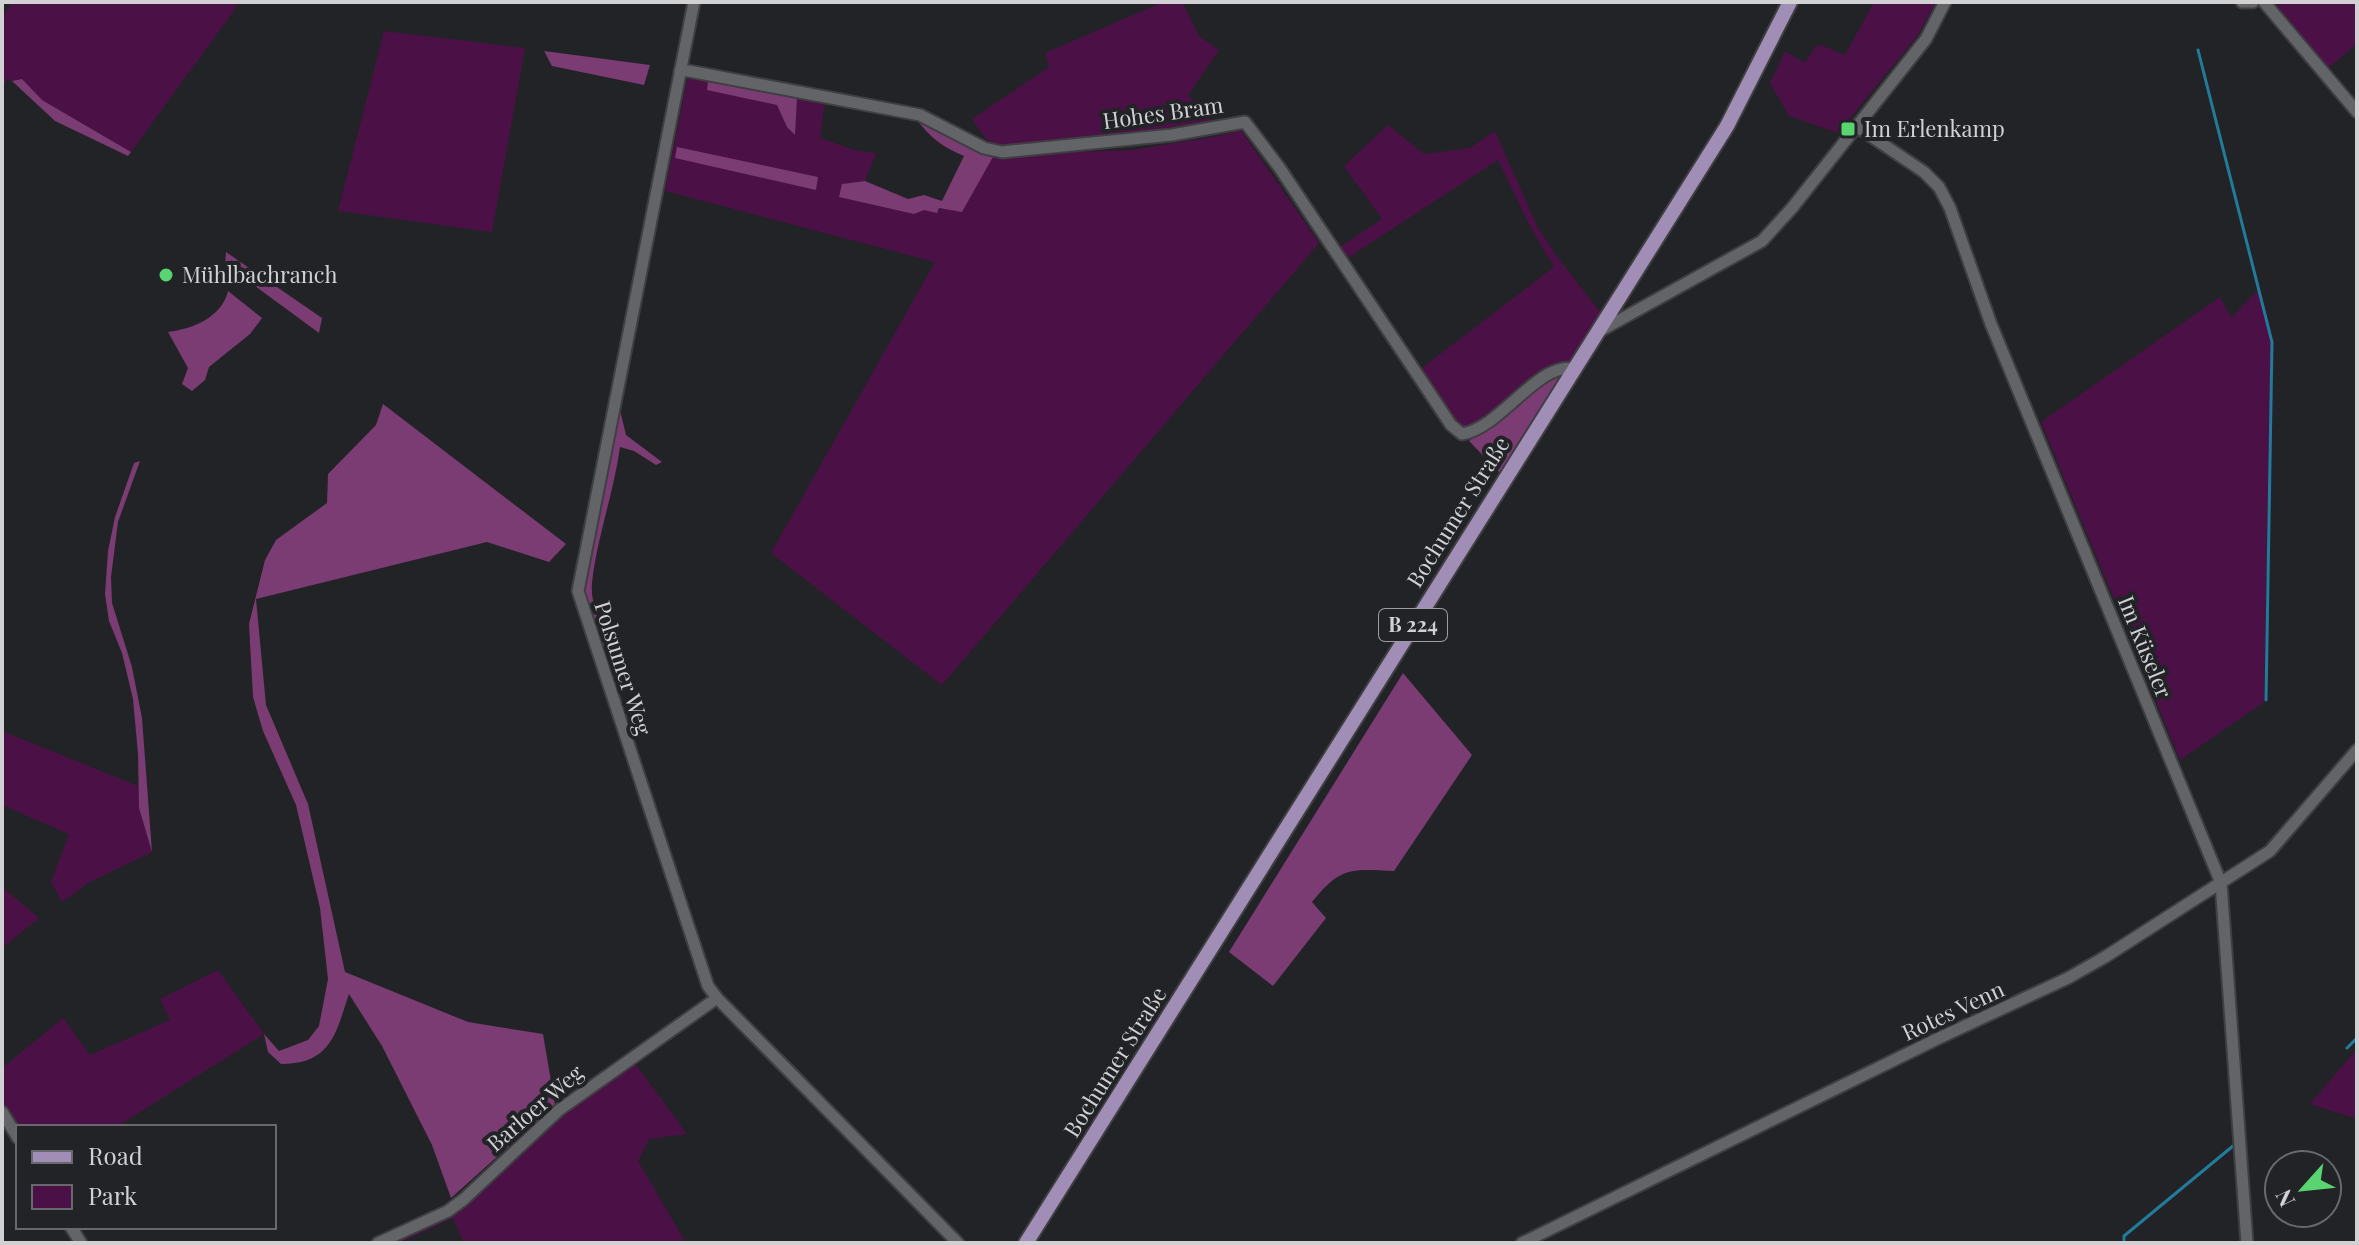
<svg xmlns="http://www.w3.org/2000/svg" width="2359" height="1245" font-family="'Playfair Display',serif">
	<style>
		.green { fill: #4b1146 }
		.forest { fill: #7b3b73 }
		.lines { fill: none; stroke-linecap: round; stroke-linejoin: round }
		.stream { stroke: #227b9a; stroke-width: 3 }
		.minor-casing { stroke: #3f3f42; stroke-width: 15 }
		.major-casing { stroke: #3f3f42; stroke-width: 18 }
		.minor { stroke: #636468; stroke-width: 11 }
		.major { stroke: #a08eb6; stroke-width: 14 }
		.poi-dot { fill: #58d570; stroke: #222326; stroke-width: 3 }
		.labels { text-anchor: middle; stroke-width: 8; stroke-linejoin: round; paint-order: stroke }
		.shield { fill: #222326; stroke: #9c9da0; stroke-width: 2 }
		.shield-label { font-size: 20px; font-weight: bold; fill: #d1d1d4 }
		.street-label { font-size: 22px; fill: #d1d1d4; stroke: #222326 }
		.poi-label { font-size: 22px; fill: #d1d1d4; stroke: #222326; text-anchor: start }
	</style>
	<rect width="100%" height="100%" fill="#222326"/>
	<!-- green -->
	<g class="green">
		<polygon points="12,2 223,2 238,5 131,152 42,100 22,79 12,81 8,78 2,88 2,18"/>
		<path d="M1163,2H1182L1199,36L1219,50L1188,95L1213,122L1016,148C989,146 987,141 972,119L1049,67L1045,53Z"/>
		<polygon points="1874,2 1936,2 1918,35 1838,133 1789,116 1770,83 1785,51 1805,63 1816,46 1821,45 1845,55"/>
		<polygon points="2278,2 2357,2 2357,44 2328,68 2278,7"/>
		<polygon points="384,31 525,48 492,232 338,211"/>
		<polygon points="693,76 825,101 820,138 854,150 876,153 865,181 843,184 937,212 994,155 1131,150 1219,136 1241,130 1319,243 942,685 771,553 935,262 665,191 687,81"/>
		<polygon points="1388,125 1424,154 1470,148 1495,131 1537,226 1555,254 1601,313 1570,364 1477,428 1463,429 1453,423 1418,371 1554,267 1530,226 1498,160 1346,259 1340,247 1382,219 1344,166"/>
		<polygon points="2258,290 2271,342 2264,702 2180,760 2041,422 2220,297 2231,318"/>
		<polygon points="2,731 138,786 139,808 152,852 88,883 62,902 51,882 69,834 2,805"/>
		<polygon points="2,887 39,918 2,948"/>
		<polygon points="218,970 264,1034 116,1127 18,1127 18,1131 2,1106 2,1068 63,1018 90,1055 170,1020 160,999"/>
		<polygon points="2357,1049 2357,1119 2310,1104"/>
		<polygon points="634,1062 687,1134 649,1139 638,1161 686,1243 464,1243 453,1218 399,1243 387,1243 466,1202 581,1097"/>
	</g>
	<!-- forest -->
	<g class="forest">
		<polygon points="544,51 650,65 644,85 552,66"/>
		<polygon points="22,79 42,100 131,152 128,156 55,121 12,81"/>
		<polygon points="708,82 797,98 795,135 787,127 777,105 707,90"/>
		<path d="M915,117L994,155L962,212L939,208L937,213L924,210L914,214L839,197L842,184L865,181L908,199L924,195L942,201L964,156C942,147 928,136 915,117Z"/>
		<polygon points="677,147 818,177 816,190 675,158"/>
		<polygon points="226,252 322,318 319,333 225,264"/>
		<path d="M228,291L262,318L250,334L209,367L205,380L192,391L182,384L188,368L168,332C193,329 222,317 228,291Z"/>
		<polygon points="1558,377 1560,381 1501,474 1469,441 1539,384"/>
		<path d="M383,404L566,544L549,562L487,542L256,599L266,705L308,804L345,972L468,1022L543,1034L555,1105L451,1198L432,1145L382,1046L349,994C336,1032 332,1064 281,1064L268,1052L264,1034L279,1051L308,1040L319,1026L328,979L320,908L296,805L263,731L253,697L249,624L265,560L276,540L327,503L328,474L376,425Z"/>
		<path d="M620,410L626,435L662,462L656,465L634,451L620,447C614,492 597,537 592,583C589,612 614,641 607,669L585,605L582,582L612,426Z"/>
		<polygon points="140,461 118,522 111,577 112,603 132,667 142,718 152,852 139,808 138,754 133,699 122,653 109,621 105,594 108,551 115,517 134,463"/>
		<path d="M1403,673L1472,755L1394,871C1351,869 1341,866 1312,902L1326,918L1273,986L1229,952Z"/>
	</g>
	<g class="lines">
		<!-- stream -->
		<g class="stream">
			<polyline points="2,3 3,2"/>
			<polyline points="2198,50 2272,342 2266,700"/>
			<polyline points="2347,1048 2357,1038"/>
			<polyline points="2124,1243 2124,1236 2233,1146"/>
		</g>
		<defs>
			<g id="minor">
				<polyline points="694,2 578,591 708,986 717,998 958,1243"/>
				<polyline points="2242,2 2253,2"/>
				<polyline points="2264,2 2357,112"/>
				<path d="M680,71H689L920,115L984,148L1002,152L1172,135L1245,122L1279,167L1451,425L1462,434C1501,428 1539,360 1575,369"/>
				<polyline points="1856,126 1924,172 1939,187 1950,208 1991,324 2221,883 2247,1243"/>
				<polyline points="1598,332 1762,241 1792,208 1926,39 1945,2"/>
				<polyline points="2,1112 18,1138"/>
				<polyline points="71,1227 81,1243"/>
				<polyline points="378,1243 448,1211 464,1199 559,1110 717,998"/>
				<polyline points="1522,1243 1939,1038 2068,978 2105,957 2270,851 2357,750"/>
			</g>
			<polyline id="major" points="1026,1243 1727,126 1790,2"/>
		</defs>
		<!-- minor casing -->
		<use href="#minor" class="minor-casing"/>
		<!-- major casing -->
		<use href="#major" class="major-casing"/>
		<!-- minor -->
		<use href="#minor" class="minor"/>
		<!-- major -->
		<use href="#major" class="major"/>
	</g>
	<!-- markers -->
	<g class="poi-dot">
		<rect x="1840" y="121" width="16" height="16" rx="4"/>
		<circle cx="166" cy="275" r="8"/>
	</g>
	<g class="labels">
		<!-- shield labels -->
		<rect class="shield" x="1379" y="609" width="68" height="32" rx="6"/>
		<g class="shield-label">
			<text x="1413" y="632">B 224</text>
		</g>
		<!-- street labels -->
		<g class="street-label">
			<text transform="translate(1163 113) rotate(-8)" y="8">Hohes Bram</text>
			<text transform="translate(1458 512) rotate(-58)" y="8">Bochumer Straße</text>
			<text transform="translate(2145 647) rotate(68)" y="8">Im Küseler</text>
			<text transform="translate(623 668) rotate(72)" y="8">Polsumer Weg</text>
			<text transform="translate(1953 1011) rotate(-25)" y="8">Rotes Venn</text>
			<text transform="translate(1115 1062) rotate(-58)" y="8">Bochumer Straße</text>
			<text transform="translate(535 1108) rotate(-41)" y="8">Barloer Weg</text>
		</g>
		<!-- poi labels -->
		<g class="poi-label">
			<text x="1864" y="137">Im Erlenkamp</text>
			<text x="182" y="283">Mühlbachranch</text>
		</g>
	</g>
	<!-- border -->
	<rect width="2359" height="1245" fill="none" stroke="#d1d1d4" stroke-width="8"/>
	<!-- legend -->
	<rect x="16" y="1125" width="260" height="104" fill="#222326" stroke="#68696c" stroke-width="2"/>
	<rect x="32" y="1151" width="40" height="12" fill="#a08eb6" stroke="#68696c" stroke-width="2"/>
	<text x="88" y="1165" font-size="24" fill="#d1d1d4">Road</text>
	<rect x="32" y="1185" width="40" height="24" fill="#4b1146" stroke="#68696c" stroke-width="2"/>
	<text x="88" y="1205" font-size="24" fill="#d1d1d4">Park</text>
	<!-- north arrow -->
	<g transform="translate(2303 1189) rotate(243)"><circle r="38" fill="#222326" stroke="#68696c" stroke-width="2"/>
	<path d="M0-6L14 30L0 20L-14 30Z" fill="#58d570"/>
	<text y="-12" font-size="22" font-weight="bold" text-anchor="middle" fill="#d1d1d4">N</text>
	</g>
</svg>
